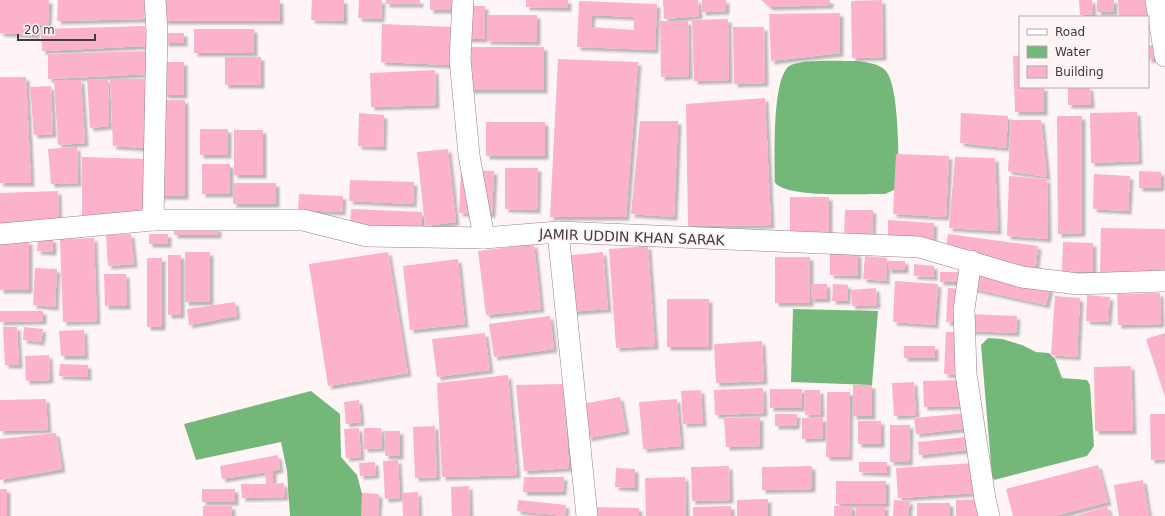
<svg xmlns="http://www.w3.org/2000/svg" width="1165" height="516" font-family="'DejaVu Sans',sans-serif">
	<style>
		.water { fill: #74b879 }
		.building { fill: #fcb2c9; fill-rule: evenodd; filter: url(#shadow) }
		.lines { fill: none; stroke-linecap: round; stroke-linejoin: round }
		.minor-casing { stroke: #978188; stroke-width: 22 }
		.minor { stroke: #fff; stroke-width: 21 }
		.labels { text-anchor: middle; stroke-width: 3.5; stroke-linejoin: round; paint-order: stroke }
		.street-label { font-size: 14px; fill: #42393b; stroke: #fff5f7 }
	</style>
	<defs>
		<filter id="shadow"><feDropShadow dx="3.5" dy="3.5" stdDeviation="1" flood-color="#0004"/></filter>
	</defs>
	<rect width="100%" height="100%" fill="#fff5f7"/>
	<!-- water -->
	<g class="water">
		<path d="M855,61C865,62 876,63 884,69C900,82 898,158 899,180L894,190L885,194C860,193 791,199 775,183C775,161 771,74 791,65C804,59 839,61 855,61Z"/>
		<polygon points="793,309 878,311 872,385 791,382"/>
		<polygon points="988,338 1002,339 1022,345 1036,352 1049,353 1055,359 1062,378 1087,380 1090,385 1094,446 1087,456 994,480 992,476 981,345"/>
		<polygon points="311,391 340,414 341,457 357,475 368,516 290,516 287,471 281,442 196,460 184,424"/>
	</g>
	<!-- building -->
	<g class="building">
		<polygon points="0,0 49,0 48,25 37,24 36,35 0,33"/>
		<polygon points="58,0 145,0 144,19 57,21"/>
		<rect x="164" y="0" width="116" height="21"/>
		<polygon points="312,0 344,0 344,21 311,20"/>
		<polygon points="359,0 382,0 381,19 358,18"/>
		<rect x="386" y="0" width="34" height="4"/>
		<rect x="430" y="0" width="29" height="10"/>
		<polygon points="526,0 568,0 568,8 526,7"/>
		<polygon points="663,0 698,0 699,16 664,19"/>
		<polygon points="702,0 726,0 726,11 702,12"/>
		<polygon points="761,0 830,0 830,5 770,7"/>
		<polygon points="882,0 883,57 852,58 851,1"/>
		<polygon points="1079,0 1092,0 1093,14 1080,15"/>
		<rect x="1097" y="0" width="17" height="12"/>
		<polygon points="1118,0 1152,0 1152,16 1119,17"/>
		<path d="M579,1L657,4L655,50L577,47ZM592,15L634,17V30L591,27Z"/>
		<rect x="464" y="6" width="21" height="33"/>
		<polygon points="840,13 840,53 771,61 769,14"/>
		<polygon points="487,15 537,15 537,42 487,41"/>
		<polygon points="728,19 729,80 694,81 692,20"/>
		<polygon points="660,21 688,21 689,76 661,77"/>
		<polygon points="382,24 451,27 450,65 381,62"/>
		<polygon points="145,26 146,46 42,51 41,29"/>
		<polygon points="733,27 764,27 765,83 734,84"/>
		<rect x="194" y="29" width="60" height="24"/>
		<rect x="165" y="33" width="19" height="10"/>
		<polygon points="1156,44 1159,57 1148,60 1148,46"/>
		<rect x="468" y="47" width="76" height="43"/>
		<polygon points="148,51 149,74 48,79 48,54"/>
		<polygon points="1013,56 1020,56 1020,87 1044,87 1044,112 1015,112"/>
		<rect x="225" y="57" width="36" height="28"/>
		<polygon points="558,59 638,62 626,217 550,217"/>
		<rect x="164" y="62" width="20" height="33"/>
		<polygon points="435,70 436,105 371,107 370,73"/>
		<polygon points="0,77 26,77 31,183 0,183"/>
		<polygon points="87,79 108,79 109,126 90,128"/>
		<polygon points="110,79 150,79 146,148 113,146"/>
		<polygon points="54,80 81,80 85,143 58,145"/>
		<polygon points="51,86 53,134 34,135 30,87"/>
		<polygon points="1068,87 1090,87 1091,105 1068,105"/>
		<polygon points="765,98 771,225 688,226 686,104"/>
		<rect x="160" y="100" width="25" height="96"/>
		<polygon points="1137,112 1139,161 1091,163 1090,113"/>
		<polygon points="359,113 384,115 383,147 358,146"/>
		<polygon points="961,113 1008,116 1006,148 960,143"/>
		<polygon points="1057,116 1082,116 1082,233 1058,234"/>
		<polygon points="1011,120 1041,120 1047,177 1008,171"/>
		<polygon points="640,121 678,121 674,217 631,214"/>
		<rect x="486" y="122" width="59" height="34"/>
		<rect x="200" y="129" width="28" height="26"/>
		<rect x="234" y="130" width="29" height="45"/>
		<polygon points="77,147 78,183 51,184 48,149"/>
		<polygon points="448,149 456,222 425,226 417,152"/>
		<polygon points="896,154 949,156 946,217 893,214"/>
		<polygon points="82,157 148,159 147,217 82,221"/>
		<polygon points="955,157 995,158 998,231 949,228"/>
		<rect x="202" y="164" width="28" height="30"/>
		<polygon points="505,168 538,168 537,210 505,209"/>
		<polygon points="461,170 494,171 492,214 459,213"/>
		<polygon points="1139,171 1161,172 1161,188 1139,188"/>
		<polygon points="1094,174 1130,176 1128,211 1093,209"/>
		<polygon points="1009,176 1047,179 1048,239 1007,236"/>
		<polygon points="350,180 414,182 413,204 349,201"/>
		<rect x="233" y="183" width="43" height="21"/>
		<polygon points="58,191 59,226 0,228 0,193"/>
		<polygon points="299,194 343,196 342,212 298,210"/>
		<rect x="790" y="197" width="39" height="38"/>
		<polygon points="351,209 422,212 422,229 350,227"/>
		<polygon points="845,210 873,210 872,238 844,237"/>
		<polygon points="888,220 934,223 933,243 888,240"/>
		<rect x="174" y="228" width="44" height="7"/>
		<polygon points="1101,228 1165,229 1165,275 1100,274"/>
		<polygon points="131,234 134,264 108,266 106,235"/>
		<rect x="149" y="234" width="19" height="10"/>
		<polygon points="948,234 1038,246 1035,274 944,262"/>
		<polygon points="38,238 53,239 53,252 37,251"/>
		<polygon points="94,238 97,321 63,322 60,239"/>
		<rect x="0" y="241" width="29" height="49"/>
		<polygon points="1063,242 1093,243 1093,272 1062,271"/>
		<polygon points="534,244 541,309 486,315 478,251"/>
		<polygon points="648,246 655,346 616,348 609,249"/>
		<rect x="185" y="252" width="25" height="50"/>
		<polygon points="388,252 408,373 328,386 309,264"/>
		<polygon points="603,252 608,309 568,312 563,256"/>
		<polygon points="830,253 858,253 858,276 830,275"/>
		<rect x="168" y="255" width="13" height="60"/>
		<polygon points="865,256 887,258 886,281 863,279"/>
		<rect x="775" y="257" width="35" height="46"/>
		<rect x="147" y="258" width="15" height="69"/>
		<polygon points="458,259 465,324 410,330 403,266"/>
		<rect x="888" y="261" width="17" height="9"/>
		<polygon points="914,264 934,266 934,277 914,276"/>
		<polygon points="35,268 57,269 55,307 33,305"/>
		<polygon points="974,270 1050,288 1046,305 970,288"/>
		<rect x="940" y="272" width="20" height="10"/>
		<polygon points="104,274 126,274 127,306 105,306"/>
		<polygon points="895,281 938,284 935,325 893,322"/>
		<rect x="811" y="284" width="16" height="15"/>
		<polygon points="833,284 848,285 847,301 832,301"/>
		<polygon points="876,288 877,305 852,306 851,290"/>
		<polygon points="948,288 962,289 959,323 946,322"/>
		<polygon points="1160,293 1161,324 1118,325 1117,294"/>
		<polygon points="1087,295 1110,297 1108,322 1086,321"/>
		<polygon points="1055,296 1080,298 1077,357 1051,355"/>
		<rect x="667" y="299" width="42" height="48"/>
		<polygon points="235,302 237,316 189,325 187,309"/>
		<polygon points="0,311 43,311 43,321 0,322"/>
		<polygon points="970,314 1017,316 1016,333 970,331"/>
		<polygon points="550,316 554,349 494,357 489,324"/>
		<polygon points="3,327 17,327 19,365 5,365"/>
		<polygon points="24,327 43,329 41,342 23,340"/>
		<polygon points="84,330 85,356 61,356 59,331"/>
		<polygon points="946,332 961,332 959,375 944,374"/>
		<polygon points="485,333 490,370 437,377 432,339"/>
		<polygon points="1165,333 1165,397 1146,339"/>
		<polygon points="762,341 764,381 716,383 714,344"/>
		<rect x="904" y="346" width="31" height="12"/>
		<polygon points="49,355 50,380 26,381 25,356"/>
		<polygon points="60,364 88,365 88,377 59,376"/>
		<polygon points="1131,366 1133,431 1095,431 1094,367"/>
		<polygon points="508,375 517,475 442,477 437,383"/>
		<polygon points="964,380 965,406 924,407 923,381"/>
		<polygon points="914,382 916,415 894,416 892,383"/>
		<polygon points="563,384 569,468 524,471 516,385"/>
		<rect x="853" y="385" width="19" height="31"/>
		<polygon points="763,388 764,413 715,415 714,390"/>
		<rect x="770" y="389" width="32" height="19"/>
		<polygon points="701,390 703,423 683,424 681,391"/>
		<polygon points="804,390 820,390 821,414 805,415"/>
		<polygon points="827,392 850,392 849,457 826,457"/>
		<polygon points="620,397 626,431 588,438 582,404"/>
		<polygon points="46,399 48,430 0,431 0,400"/>
		<polygon points="677,399 681,446 643,449 639,402"/>
		<polygon points="359,400 361,422 346,424 344,402"/>
		<polygon points="968,413 970,428 916,434 914,418"/>
		<polygon points="775,414 797,414 796,426 775,426"/>
		<polygon points="1150,414 1165,414 1165,459 1151,460"/>
		<polygon points="760,417 760,446 726,447 724,418"/>
		<polygon points="802,418 823,418 823,438 802,439"/>
		<rect x="858" y="421" width="23" height="23"/>
		<polygon points="890,425 910,425 909,462 890,462"/>
		<polygon points="435,426 437,477 415,478 413,427"/>
		<polygon points="359,428 361,457 346,458 344,429"/>
		<polygon points="364,428 381,428 382,448 364,449"/>
		<rect x="385" y="431" width="15" height="25"/>
		<polygon points="56,433 62,469 0,480 0,439"/>
		<polygon points="966,437 967,450 919,455 918,442"/>
		<polygon points="278,455 280,469 273,471 273,484 284,483 285,497 242,498 241,484 266,484 265,472 222,479 220,466"/>
		<polygon points="398,460 400,498 385,499 383,461"/>
		<polygon points="375,462 376,475 360,476 359,463"/>
		<polygon points="859,462 887,462 887,473 859,472"/>
		<polygon points="974,463 976,493 898,498 896,468"/>
		<polygon points="1098,465 1108,502 1054,516 1013,516 1006,489"/>
		<polygon points="729,466 730,500 692,501 691,467"/>
		<polygon points="812,466 812,489 762,490 762,467"/>
		<polygon points="616,468 635,469 635,488 615,487"/>
		<polygon points="524,477 564,477 563,492 523,492"/>
		<polygon points="685,477 686,516 646,516 645,478"/>
		<polygon points="1143,480 1149,516 1119,516 1114,485"/>
		<rect x="836" y="481" width="50" height="23"/>
		<polygon points="469,486 470,516 452,516 451,487"/>
		<rect x="0" y="489" width="7" height="27"/>
		<rect x="202" y="489" width="33" height="13"/>
		<polygon points="418,492 419,516 403,516 402,493"/>
		<polygon points="362,493 379,494 378,516 361,516"/>
		<polygon points="768,499 768,516 737,516 737,500"/>
		<polygon points="982,499 983,516 956,516 956,500"/>
		<polygon points="518,500 566,505 565,516 517,511"/>
		<polygon points="894,500 910,501 908,516 893,516"/>
		<rect x="917" y="503" width="33" height="13"/>
		<rect x="203" y="506" width="29" height="10"/>
		<polygon points="731,506 731,516 693,516 693,507"/>
		<rect x="834" y="506" width="18" height="10"/>
		<rect x="856" y="506" width="29" height="10"/>
		<polygon points="1107,506 1110,516 1076,516"/>
		<polygon points="595,507 639,508 639,516 595,516"/>
	</g>
	<g class="lines">
		<defs>
			<g id="minor">
				<polyline points="463,0 460,59 469,155 484,238"/>
				<polyline points="1156,0 1165,56"/>
				<polyline points="153,220 157,31 155,0"/>
				<polyline points="558,232 587,516"/>
				<polyline points="0,234 153,220 303,220 367,236 484,238 558,232 919,247 1022,277 1078,284 1165,281"/>
				<polyline points="971,261 964,309 966,374 985,499 989,516"/>
			</g>
		</defs>
		<!-- minor casing -->
		<use href="#minor" class="minor-casing"/>
		<!-- minor -->
		<use href="#minor" class="minor"/>
	</g>
	<g class="labels">
		<!-- street labels -->
		<g class="street-label">
			<text transform="translate(632 237) rotate(2)" y="5">JAMIR UDDIN KHAN SARAK</text>
		</g>
	</g>
	<!-- legend -->
	<rect x="1019" y="16" width="130" height="72" fill="#fff5f7" stroke="#b3aaac"/>
	<rect x="1027" y="29" width="20" height="6" fill="#ffffff" stroke="#b3aaac"/>
	<text x="1055" y="36" font-size="12" fill="#42393b">Road</text>
	<rect x="1027" y="46" width="20" height="12" fill="#74b879" stroke="#b3aaac"/>
	<text x="1055" y="56" font-size="12" fill="#42393b">Water</text>
	<rect x="1027" y="66" width="20" height="12" fill="#fcb2c9" stroke="#b3aaac"/>
	<text x="1055" y="76" font-size="12" fill="#42393b">Building</text>
	<!-- scale -->
	<path d="M18 34v6h77v-6" fill="none" stroke="#42393b" stroke-width="2"/>
	<text x="24" y="34" font-size="12" fill="#42393b" stroke="#fff5f7" stroke-width="3" paint-order="stroke">20 m</text>
</svg>
